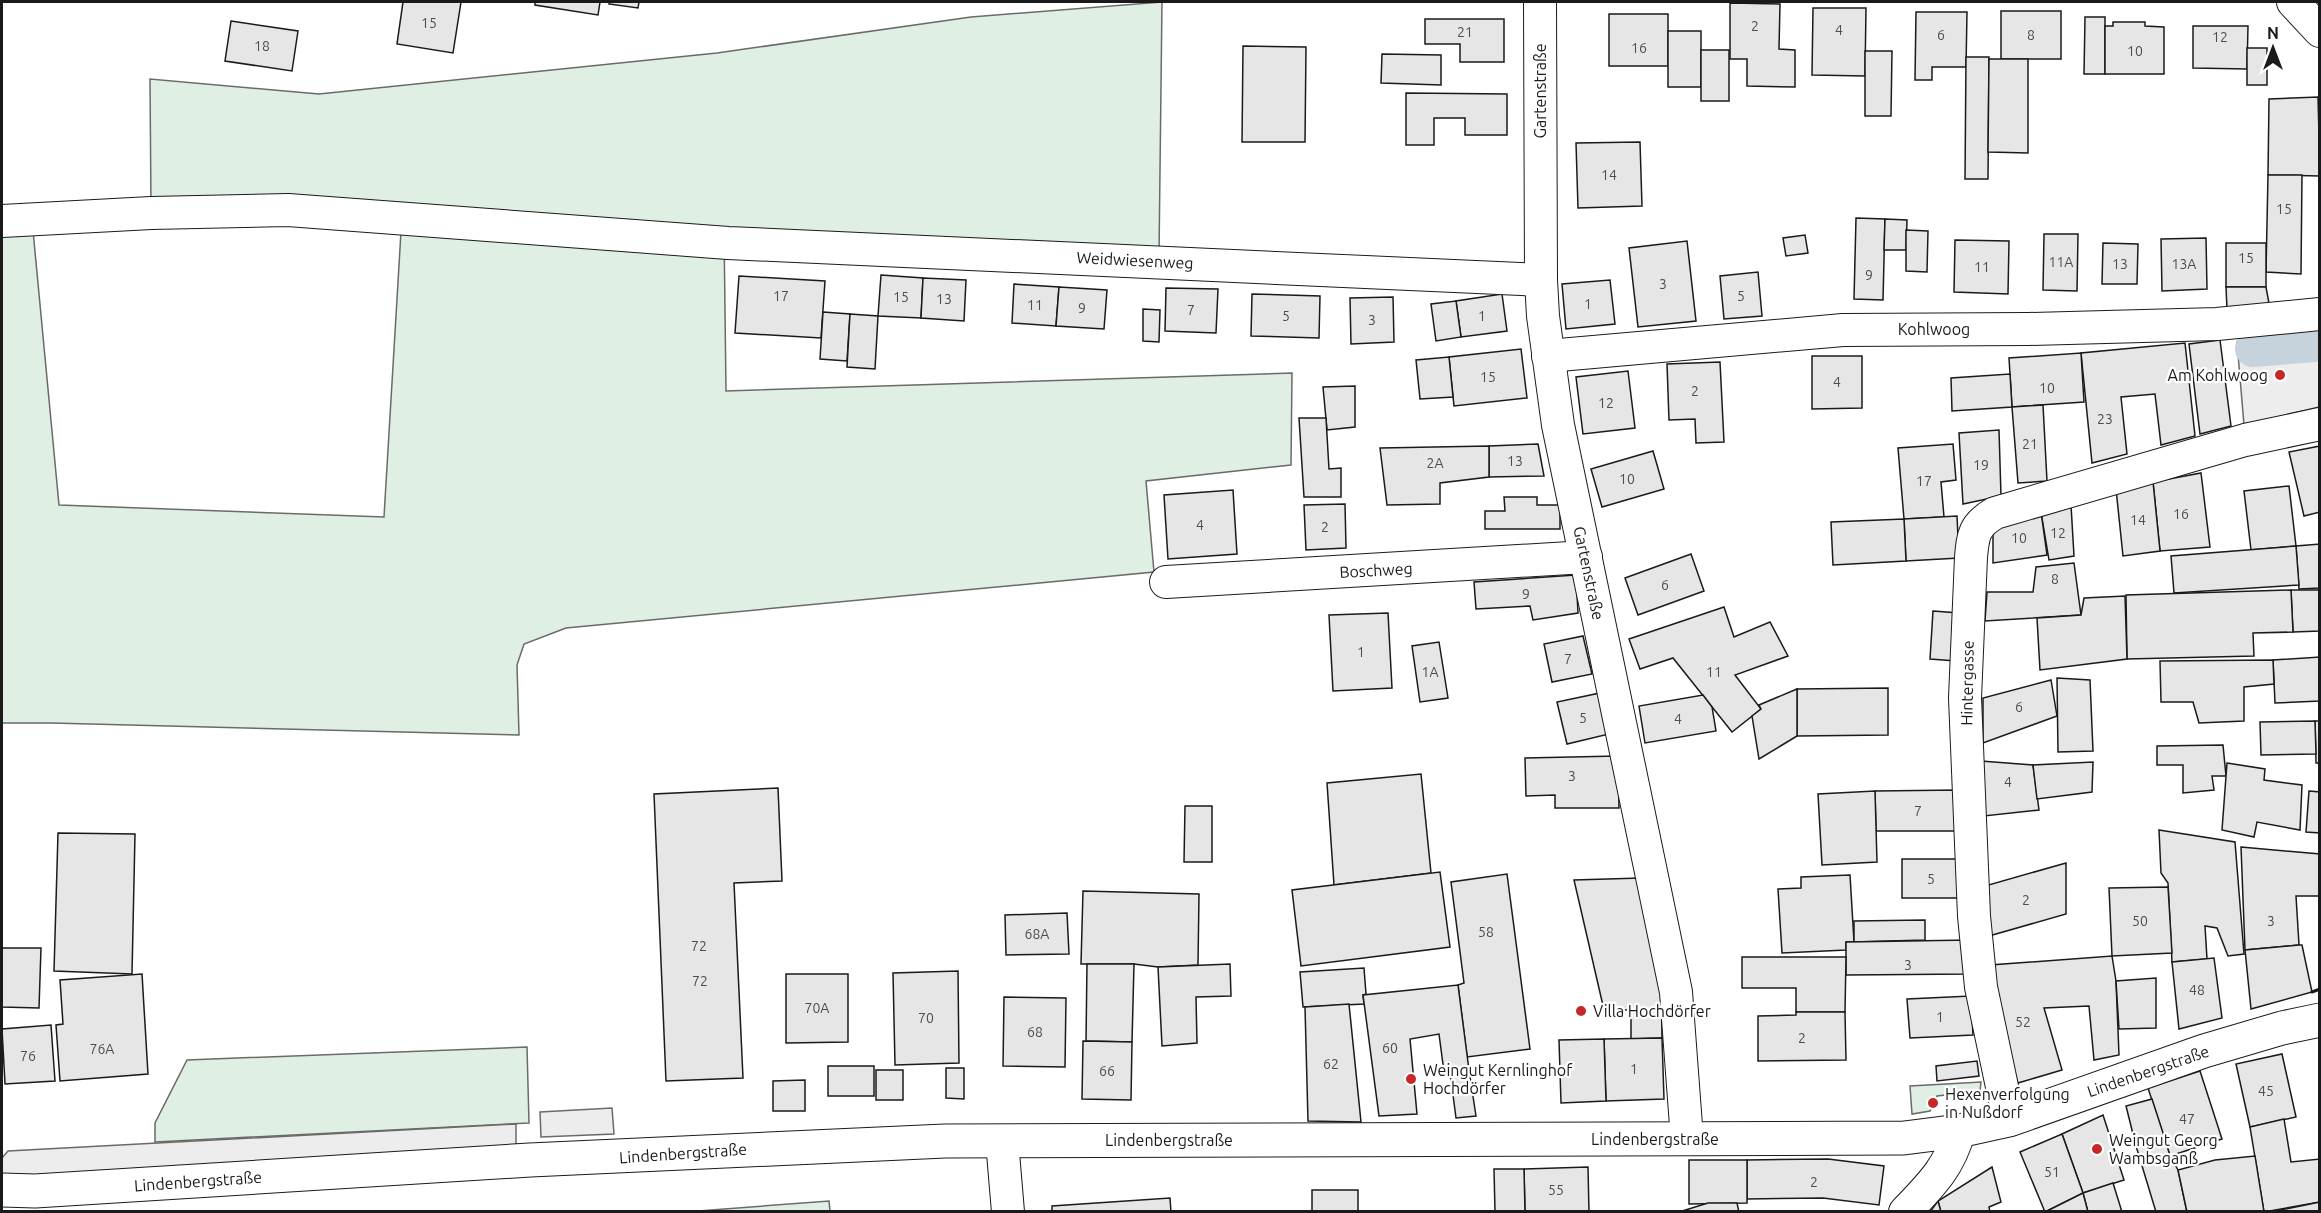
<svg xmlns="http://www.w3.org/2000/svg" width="2321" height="1213" font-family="Ubuntu,sans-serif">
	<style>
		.green { fill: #e0efe3; stroke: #6a6a6a; stroke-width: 1.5 }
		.parking { fill: #ededed; stroke: #6a6a6a; stroke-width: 1.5 }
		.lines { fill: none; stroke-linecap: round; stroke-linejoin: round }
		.canal { stroke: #c6d2dc; stroke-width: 36 }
		.building { fill: #e6e6e6; stroke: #1a1a1a; stroke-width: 1.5 }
		.street-casing { stroke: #1a1a1a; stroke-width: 34 }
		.secondary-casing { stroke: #1a1a1a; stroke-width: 35 }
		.street { stroke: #fff; stroke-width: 32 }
		.secondary { stroke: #fff; stroke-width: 33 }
		.wall { stroke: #1a1a1a; stroke-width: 3 }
		.poi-dot { fill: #c62828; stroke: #fff; stroke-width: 2 }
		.labels { text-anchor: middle; stroke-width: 4.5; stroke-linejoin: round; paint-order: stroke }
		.number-label { font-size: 14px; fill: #4d4d4d }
		.street-label { font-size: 16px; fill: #1a1a1a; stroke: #fff }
		.poi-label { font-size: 16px; fill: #1a1a1a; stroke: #fff; text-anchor: start }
	</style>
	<rect width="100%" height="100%" fill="#fff"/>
	<!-- green -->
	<g class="green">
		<polygon points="1162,2 1159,255 724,228 726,391 1292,373 1291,465 1146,481 1154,572 566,628 524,644 517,665 519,735 51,723 2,723 2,221 32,220 59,505 384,517 402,215 151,208 150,79 319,94 717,53 971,17"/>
		<polygon points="527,1047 529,1123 155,1142 155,1123 187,1060"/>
		<polygon points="1981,1082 1980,1091 1976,1099 1954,1094 1937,1096 1930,1111 1912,1114 1910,1086"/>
		<polygon points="829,1201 830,1211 698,1211"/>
	</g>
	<!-- parking -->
	<g class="parking">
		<polygon points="2319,333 2319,407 2244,425 2237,342"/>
		<polygon points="612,1108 614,1134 541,1137 540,1112"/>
		<polygon points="516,1124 516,1152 32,1176 2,1174 2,1158 8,1151"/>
	</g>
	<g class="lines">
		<!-- canal -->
		<polyline class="canal" points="2253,349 2314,344"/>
	</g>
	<!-- building -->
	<g class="building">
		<polygon points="403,2 461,2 453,53 397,44"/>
		<polygon points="535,2 600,2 598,15 535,5"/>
		<polygon points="610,2 639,2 638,8 609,4"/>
		<polygon points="1730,3 1780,4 1779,49 1795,50 1795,87 1747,86 1747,59 1730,59"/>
		<polygon points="1813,8 1866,8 1865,76 1812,75"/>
		<rect x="2001" y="11" width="60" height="48"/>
		<polygon points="1916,12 1967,12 1966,67 1932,67 1932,80 1915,80"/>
		<rect x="1609" y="14" width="59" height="52"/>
		<polygon points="2085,17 2105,17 2105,74 2084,74"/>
		<polygon points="1425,19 1504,19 1504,62 1460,62 1460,44 1425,44"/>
		<polygon points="231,21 298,31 292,71 225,61"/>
		<polygon points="2113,22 2145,22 2145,26 2164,27 2164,74 2105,74 2105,26 2113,26"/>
		<polygon points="2193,26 2248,26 2247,69 2193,68"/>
		<rect x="1668" y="31" width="33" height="56"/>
		<polygon points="1243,46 1306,47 1305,142 1242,142"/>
		<rect x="2247" y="48" width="20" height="37"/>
		<rect x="1701" y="50" width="28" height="51"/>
		<polygon points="1865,51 1892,51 1891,116 1865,116"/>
		<polygon points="1382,54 1441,55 1441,85 1381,83"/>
		<polygon points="1966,57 1989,57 1988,179 1965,179"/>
		<polygon points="1989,59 2028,59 2028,153 1988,152"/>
		<polygon points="1406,93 1507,94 1507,135 1465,135 1465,118 1434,118 1434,145 1406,145"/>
		<polygon points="2318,97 2320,176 2268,175 2269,99"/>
		<polygon points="1640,142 1642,206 1578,208 1576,143"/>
		<polygon points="2268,175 2302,175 2301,274 2266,272"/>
		<polygon points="1856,218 1885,219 1883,300 1854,299"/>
		<polygon points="1885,219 1907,220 1906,250 1884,250"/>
		<polygon points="1906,230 1928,231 1927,272 1906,271"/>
		<polygon points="2044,234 2078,234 2077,291 2043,290"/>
		<polygon points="1805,235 1808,253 1786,256 1783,238"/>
		<polygon points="2206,238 2207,289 2162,291 2161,239"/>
		<polygon points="1955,240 2009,241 2008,294 1954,292"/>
		<polygon points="1687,241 1696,321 1638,327 1629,248"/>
		<polygon points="2103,243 2138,244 2137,284 2102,284"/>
		<rect x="2226" y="243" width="40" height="44"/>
		<polygon points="1758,272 1762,316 1724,319 1720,276"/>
		<polygon points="881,275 923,278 921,318 878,316"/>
		<polygon points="739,276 825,281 821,338 735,333"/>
		<polygon points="923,278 966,280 964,321 921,318"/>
		<polygon points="1610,280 1615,324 1566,329 1562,284"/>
		<polygon points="1014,284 1059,287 1056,326 1012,323"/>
		<polygon points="1059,287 1107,290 1104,329 1056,326"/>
		<polygon points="2226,287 2266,287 2270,309 2227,309"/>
		<polygon points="1166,288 1218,289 1216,333 1165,331"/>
		<polygon points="1252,294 1320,296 1319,338 1251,336"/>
		<polygon points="1502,294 1507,331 1461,337 1456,301"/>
		<polygon points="1393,297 1394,342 1351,344 1350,298"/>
		<polygon points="1456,301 1461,337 1436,341 1431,304"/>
		<polygon points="1143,309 1160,310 1159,342 1143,341"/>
		<polygon points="823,312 850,314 847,361 820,359"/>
		<polygon points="850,314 878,316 875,369 847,367"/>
		<polygon points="2220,340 2231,426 2200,434 2189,344"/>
		<polygon points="2185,343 2195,436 2161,445 2155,394 2121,397 2127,454 2092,463 2081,353"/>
		<polygon points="1521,349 1527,398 1454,406 1449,357"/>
		<polygon points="2081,353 2084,402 2012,407 2009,358"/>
		<polygon points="1812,356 1862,356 1862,408 1812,409"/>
		<polygon points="1449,357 1453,397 1420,399 1416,360"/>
		<polygon points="1720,362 1724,442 1696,443 1695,419 1669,420 1667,364"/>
		<polygon points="1628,371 1635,428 1583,434 1576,377"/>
		<polygon points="2010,374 2012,407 1952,411 1951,378"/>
		<polygon points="1355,386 1355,427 1327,430 1323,387"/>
		<polygon points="2043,405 2047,481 2018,483 2012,407"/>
		<polygon points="1299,418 1326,418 1329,469 1341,468 1341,497 1304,497"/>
		<polygon points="1999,430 2001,496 1963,504 1959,433"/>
		<polygon points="1538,444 1544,476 1489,477 1489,446"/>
		<polygon points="1953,444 1956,480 1941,482 1944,517 1904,519 1898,448"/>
		<polygon points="1489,446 1489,477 1440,483 1440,504 1387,505 1380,448"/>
		<polygon points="2320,446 2320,512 2304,516 2289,452"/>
		<polygon points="1653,451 1664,489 1602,507 1591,469"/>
		<polygon points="2201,473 2210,547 2160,551 2153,482"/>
		<polygon points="2153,482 2160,551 2123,556 2116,489"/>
		<polygon points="2289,486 2296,546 2251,550 2244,491"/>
		<polygon points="1233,490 1237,554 1168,559 1164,495"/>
		<polygon points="1504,497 1537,497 1537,505 1560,505 1560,529 1485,529 1485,511 1505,511"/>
		<polygon points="1345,504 1346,548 1306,550 1304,505"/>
		<polygon points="2071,505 2074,556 2049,560 2041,512"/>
		<polygon points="2041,512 2047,555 1993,563 1993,521"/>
		<polygon points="1957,516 1959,558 1906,561 1904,519"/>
		<polygon points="1904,519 1906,561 1833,565 1831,522"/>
		<polygon points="2320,544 2320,588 2299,589 2296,546"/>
		<polygon points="2296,546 2299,585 2174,593 2171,556"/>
		<polygon points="1691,554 1704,591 1638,615 1625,578"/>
		<polygon points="2074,563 2081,615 1985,621 1987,592 2033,592 2036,567"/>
		<polygon points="1576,575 1578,613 1533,620 1530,606 1476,609 1474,582"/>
		<polygon points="2291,590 2320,590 2320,631 2293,632"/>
		<polygon points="2291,590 2293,632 2253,633 2254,656 2127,659 2126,595"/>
		<polygon points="2125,596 2127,659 2040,670 2037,618 2081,615 2084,598"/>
		<polygon points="1724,607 1734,637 1770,622 1788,656 1735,675 1761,709 1732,732 1673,658 1640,669 1629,639"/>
		<polygon points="1933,611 1959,613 1956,661 1930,659"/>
		<polygon points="1388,613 1392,688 1333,691 1329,615"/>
		<polygon points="1583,636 1592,674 1552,682 1544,644"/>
		<polygon points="1439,642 1448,698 1420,702 1412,646"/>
		<polygon points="2320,657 2320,701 2275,703 2273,660"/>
		<polygon points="2273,660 2274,684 2244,687 2244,721 2199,723 2193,702 2161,702 2160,661"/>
		<polygon points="2057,678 2090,680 2093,751 2058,752"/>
		<polygon points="2051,680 2057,716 1983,743 1983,698"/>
		<polygon points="1888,688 1888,735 1797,736 1797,689"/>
		<polygon points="1797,689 1797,736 1759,759 1752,716 1761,709 1759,705"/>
		<polygon points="1600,693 1609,734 1567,744 1557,702"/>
		<polygon points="1703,695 1712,707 1716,731 1645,743 1639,706"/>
		<polygon points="2315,721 2320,721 2320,763 2316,763"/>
		<polygon points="2315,721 2316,754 2261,755 2260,722"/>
		<polygon points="2223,745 2226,776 2212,776 2214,790 2183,793 2183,765 2157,765 2157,746"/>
		<polygon points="1618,756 1619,808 1555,808 1555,795 1526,796 1525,758"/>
		<polygon points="1981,761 2033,765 2039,810 1984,816"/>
		<polygon points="2093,762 2092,792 2037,799 2033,765"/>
		<polygon points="2227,763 2265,769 2264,780 2302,785 2300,830 2257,822 2254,837 2222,830"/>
		<polygon points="1421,774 1431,873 1334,885 1327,783"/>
		<polygon points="778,788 782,881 734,883 743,1078 666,1081 654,794"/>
		<polygon points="1959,790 1960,831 1876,831 1875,791"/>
		<polygon points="1875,791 1877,862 1822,865 1818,794"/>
		<polygon points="2309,791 2320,792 2320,833 2306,832"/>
		<polygon points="1185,806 1212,806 1212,862 1184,862"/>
		<polygon points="2159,830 2235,842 2244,954 2228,956 2217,928 2205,926 2207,959 2172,962 2168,883 2161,873"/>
		<polygon points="58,833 135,834 132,974 54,971"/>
		<polygon points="2241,847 2320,854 2320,896 2296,896 2299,945 2245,950"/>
		<rect x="1902" y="859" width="58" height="39"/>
		<polygon points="2066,863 2066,914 1989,936 1985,886"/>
		<polygon points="1440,872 1450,947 1301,966 1292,890"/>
		<polygon points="1507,874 1530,1049 1467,1057 1458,985 1464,983 1451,882"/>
		<polygon points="1850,875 1854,942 1846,942 1846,950 1782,953 1778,889 1801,888 1801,877"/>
		<polygon points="1641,878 1661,965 1662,1038 1631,1039 1631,1010 1604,1010 1574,880"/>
		<polygon points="2168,887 2172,953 2112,956 2109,888"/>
		<polygon points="1083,891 1199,894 1198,965 1158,967 1134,964 1081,964"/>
		<polygon points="1067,913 1069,954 1006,955 1005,915"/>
		<polygon points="1925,920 1925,940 1854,942 1854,921"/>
		<polygon points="1970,940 1971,974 1846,975 1846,942"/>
		<polygon points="2299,945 2302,945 2312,992 2251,1009 2245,950"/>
		<polygon points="2,948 41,948 39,1008 2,1007"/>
		<polygon points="2112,956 2116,981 2119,1055 2094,1060 2089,1006 2044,1008 2062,1070 2018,1083 1995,1015 1990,965"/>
		<polygon points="1742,957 1846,957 1845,1012 1796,1012 1796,988 1742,988"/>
		<polygon points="2214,958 2222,1018 2179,1029 2172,962"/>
		<polygon points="1087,964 1134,964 1132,1042 1086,1041"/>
		<polygon points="1230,964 1231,996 1196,997 1197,1043 1162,1046 1158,967"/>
		<polygon points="1364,968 1366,994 1363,995 1364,1004 1303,1007 1300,972"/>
		<polygon points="958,971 959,1063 895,1065 893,973"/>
		<polygon points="142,974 148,1074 60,1081 56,1025 63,1024 60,980"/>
		<polygon points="786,974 848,974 848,1042 786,1043"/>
		<polygon points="2156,978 2156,1028 2119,1029 2116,981"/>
		<polygon points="1458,985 1469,1070 1444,1072 1439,1034 1410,1039 1417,1114 1379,1116 1363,995"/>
		<polygon points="1971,996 1973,1035 1910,1038 1907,999"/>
		<polygon points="1004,997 1066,998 1065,1067 1003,1066"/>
		<polygon points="1349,1004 1361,1122 1308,1121 1305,1007"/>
		<polygon points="1796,1012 1845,1012 1846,1060 1758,1061 1758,1016 1796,1015"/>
		<polygon points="51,1025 55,1081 5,1084 2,1029"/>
		<polygon points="1662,1038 1664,1099 1606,1101 1604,1039"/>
		<polygon points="1604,1039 1606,1101 1561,1103 1559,1040"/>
		<polygon points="1083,1041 1132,1042 1131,1100 1082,1099"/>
		<polygon points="2282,1054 2296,1117 2250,1127 2236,1064"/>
		<polygon points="1977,1061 1979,1076 1937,1081 1936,1066"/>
		<rect x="828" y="1066" width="46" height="30"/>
		<polygon points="946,1068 964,1068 964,1099 946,1098"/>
		<rect x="876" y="1070" width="27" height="30"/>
		<polygon points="1469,1070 1476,1116 1456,1118 1450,1072"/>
		<polygon points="2200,1071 2222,1139 2170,1156 2148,1088"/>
		<polygon points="805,1080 805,1111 773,1111 773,1081"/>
		<polygon points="2152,1099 2165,1139 2136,1146 2126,1106"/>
		<polygon points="2103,1115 2124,1180 2083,1193 2062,1134"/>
		<polygon points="2284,1119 2291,1162 2320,1159 2320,1202 2264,1212 2250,1127"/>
		<polygon points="2062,1134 2083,1193 2045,1212 2020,1152"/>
		<polygon points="2165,1139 2170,1156 2178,1170 2187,1212 2156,1212 2136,1146"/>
		<polygon points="2255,1156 2264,1212 2187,1212 2178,1170 2215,1160"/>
		<polygon points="1828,1159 1884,1166 1879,1205 1823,1198 1747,1199 1747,1160"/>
		<polygon points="1689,1160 1747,1160 1747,1203 1689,1204"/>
		<polygon points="1588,1167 1589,1212 1525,1212 1524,1169"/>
		<polygon points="1992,1167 2001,1202 1989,1207 1990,1212 1941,1212 1938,1201"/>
		<polygon points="1494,1169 1524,1169 1525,1212 1495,1212"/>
		<polygon points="2113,1183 2122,1212 2088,1212 2083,1193"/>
		<rect x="1312" y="1190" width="46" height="22"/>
		<polygon points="2083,1193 2088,1212 2045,1212"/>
		<polygon points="1170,1198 1171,1212 1052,1212 1052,1206"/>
		<polygon points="1938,1201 1941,1212 1930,1212"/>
		<polygon points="2320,1202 2320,1212 2271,1212"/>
		<polygon points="1708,1203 1737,1203 1739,1212 1679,1212"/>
	</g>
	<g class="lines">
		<defs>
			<g id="street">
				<polyline points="1540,2 1541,280 1543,316 1558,425 1676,992 1687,1139"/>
				<polyline points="2293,2 2320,31"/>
				<polyline points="2,221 151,213 288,210 728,243 1541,280"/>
				<polyline points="1548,356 1843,330 2028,329 2217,324 2320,314"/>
				<polyline points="1166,582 1586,557"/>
				<path d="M2009,1120L1981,987L1974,916L1965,698L1971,557C1973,535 1974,525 1995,513L2245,440L2320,424"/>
				<polyline points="1002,1141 1008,1212"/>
				<path d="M1905,1212C1930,1186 1950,1167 1959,1131"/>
			</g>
			<polyline id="secondary" points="2,1190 35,1191 530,1160 945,1141 1904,1138 1959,1131 2009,1120 2204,1051 2282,1028 2320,1020"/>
		</defs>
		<!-- street casing -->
		<use href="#street" class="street-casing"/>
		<!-- secondary casing -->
		<use href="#secondary" class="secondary-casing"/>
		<!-- street -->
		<use href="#street" class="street"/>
		<!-- secondary -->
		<use href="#secondary" class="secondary"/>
		<!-- wall -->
		<polyline class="wall" points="2312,992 2320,989"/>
	</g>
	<!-- markers -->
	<g class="poi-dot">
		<circle cx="2280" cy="375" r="6"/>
		<circle cx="1581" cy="1011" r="6"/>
		<circle cx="1411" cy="1079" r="6"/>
		<circle cx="1933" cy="1103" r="6"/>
		<circle cx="2097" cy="1149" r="6"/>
	</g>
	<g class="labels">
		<!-- number labels -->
		<g class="number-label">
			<text x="429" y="28">15</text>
			<text x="1755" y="31">2</text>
			<text x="1839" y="35">4</text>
			<text x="1465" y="37">21</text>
			<text x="1941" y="40">6</text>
			<text x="2031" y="40">8</text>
			<text x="2220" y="42">12</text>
			<text x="262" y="51">18</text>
			<text x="1639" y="53">16</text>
			<text x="2135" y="56">10</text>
			<text x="1609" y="180">14</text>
			<text x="2284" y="214">15</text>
			<text x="2246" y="263">15</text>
			<text x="2061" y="267">11A</text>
			<text x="2120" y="269">13</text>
			<text x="2184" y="269">13A</text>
			<text x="1982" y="272">11</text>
			<text x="1869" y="280">9</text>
			<text x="1663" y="289">3</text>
			<text x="781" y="301">17</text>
			<text x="1741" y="301">5</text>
			<text x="901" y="302">15</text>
			<text x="944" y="304">13</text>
			<text x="1588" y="309">1</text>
			<text x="1035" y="310">11</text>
			<text x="1082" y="313">9</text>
			<text x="1191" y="315">7</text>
			<text x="1286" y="321">5</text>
			<text x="1482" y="321">1</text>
			<text x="1372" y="325">3</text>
			<text x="1488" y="382">15</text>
			<text x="1837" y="387">4</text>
			<text x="2047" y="393">10</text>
			<text x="1695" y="396">2</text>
			<text x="1606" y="408">12</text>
			<text x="2105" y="424">23</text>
			<text x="2030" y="449">21</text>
			<text x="1515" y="466">13</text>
			<text x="1435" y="468">2A</text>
			<text x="1981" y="470">19</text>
			<text x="1627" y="484">10</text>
			<text x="1924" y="486">17</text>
			<text x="2181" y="519">16</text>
			<text x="2138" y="525">14</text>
			<text x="1200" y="530">4</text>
			<text x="1325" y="532">2</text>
			<text x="2058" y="538">12</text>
			<text x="2019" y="543">10</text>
			<text x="2055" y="584">8</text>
			<text x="1665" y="590">6</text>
			<text x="1526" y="599">9</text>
			<text x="1361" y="657">1</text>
			<text x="1568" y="664">7</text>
			<text x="1430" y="677">1A</text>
			<text x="1714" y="677">11</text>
			<text x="2019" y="712">6</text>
			<text x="1583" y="723">5</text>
			<text x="1678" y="724">4</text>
			<text x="1572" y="781">3</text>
			<text x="2008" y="787">4</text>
			<text x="1918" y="816">7</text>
			<text x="1931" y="884">5</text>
			<text x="2026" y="905">2</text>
			<text x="2140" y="926">50</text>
			<text x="2271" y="926">3</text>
			<text x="1486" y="937">58</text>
			<text x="1037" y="939">68A</text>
			<text x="699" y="951">72</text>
			<text x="1908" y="970">3</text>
			<text x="700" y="986">72</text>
			<text x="2197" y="995">48</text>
			<text x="817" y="1013">70A</text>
			<text x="1940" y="1022">1</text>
			<text x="926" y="1023">70</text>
			<text x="2023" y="1027">52</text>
			<text x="1035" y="1037">68</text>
			<text x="1802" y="1043">2</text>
			<text x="1390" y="1053">60</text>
			<text x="102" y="1054">76A</text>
			<text x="28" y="1061">76</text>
			<text x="1331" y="1069">62</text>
			<text x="1634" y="1074">1</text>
			<text x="1107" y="1076">66</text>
			<text x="2266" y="1096">45</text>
			<text x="2187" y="1124">47</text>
			<text x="2052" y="1177">51</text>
			<text x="1814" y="1187">2</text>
			<text x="1556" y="1195">55</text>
		</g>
		<!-- street labels -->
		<g class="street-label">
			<text transform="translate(1540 91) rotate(-90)" y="6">Gartenstraße</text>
			<text transform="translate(1135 260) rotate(3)" y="6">Weidwiesenweg</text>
			<text x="1934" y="335">Kohlwoog</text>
			<text transform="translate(1376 570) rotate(-3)" y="6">Boschweg</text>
			<text transform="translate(1589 573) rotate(78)" y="6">Gartenstraße</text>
			<text transform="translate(1967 683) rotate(-89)" y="6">Hintergasse</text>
			<text transform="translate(2148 1071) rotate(-19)" y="6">Lindenbergstraße</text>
			<text x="1655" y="1145">Lindenbergstraße</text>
			<text x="1169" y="1146">Lindenbergstraße</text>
			<text transform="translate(683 1153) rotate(-4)" y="6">Lindenbergstraße</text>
			<text transform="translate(198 1181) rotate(-4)" y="6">Lindenbergstraße</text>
		</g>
		<!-- poi labels -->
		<g class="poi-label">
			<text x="2268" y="381" text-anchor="end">Am Kohlwoog</text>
			<text x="1593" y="1017">Villa Hochdörfer</text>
			<text x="1423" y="1076">Weingut Kernlinghof<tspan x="1423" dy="18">Hochdörfer</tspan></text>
			<text x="1945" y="1100">Hexenverfolgung<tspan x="1945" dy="18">in Nußdorf</tspan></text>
			<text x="2109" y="1146">Weingut Georg<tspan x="2109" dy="18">Wambsganß</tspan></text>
		</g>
	</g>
	<!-- border -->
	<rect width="2321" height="1213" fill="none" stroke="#1a1a1a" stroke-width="6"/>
	<!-- north arrow -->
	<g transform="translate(2273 48)" stroke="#ffffff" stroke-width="4.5" paint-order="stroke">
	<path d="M0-4.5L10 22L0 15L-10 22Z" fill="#1a1a1a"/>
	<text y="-9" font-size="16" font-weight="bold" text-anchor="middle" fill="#1a1a1a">N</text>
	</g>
</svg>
